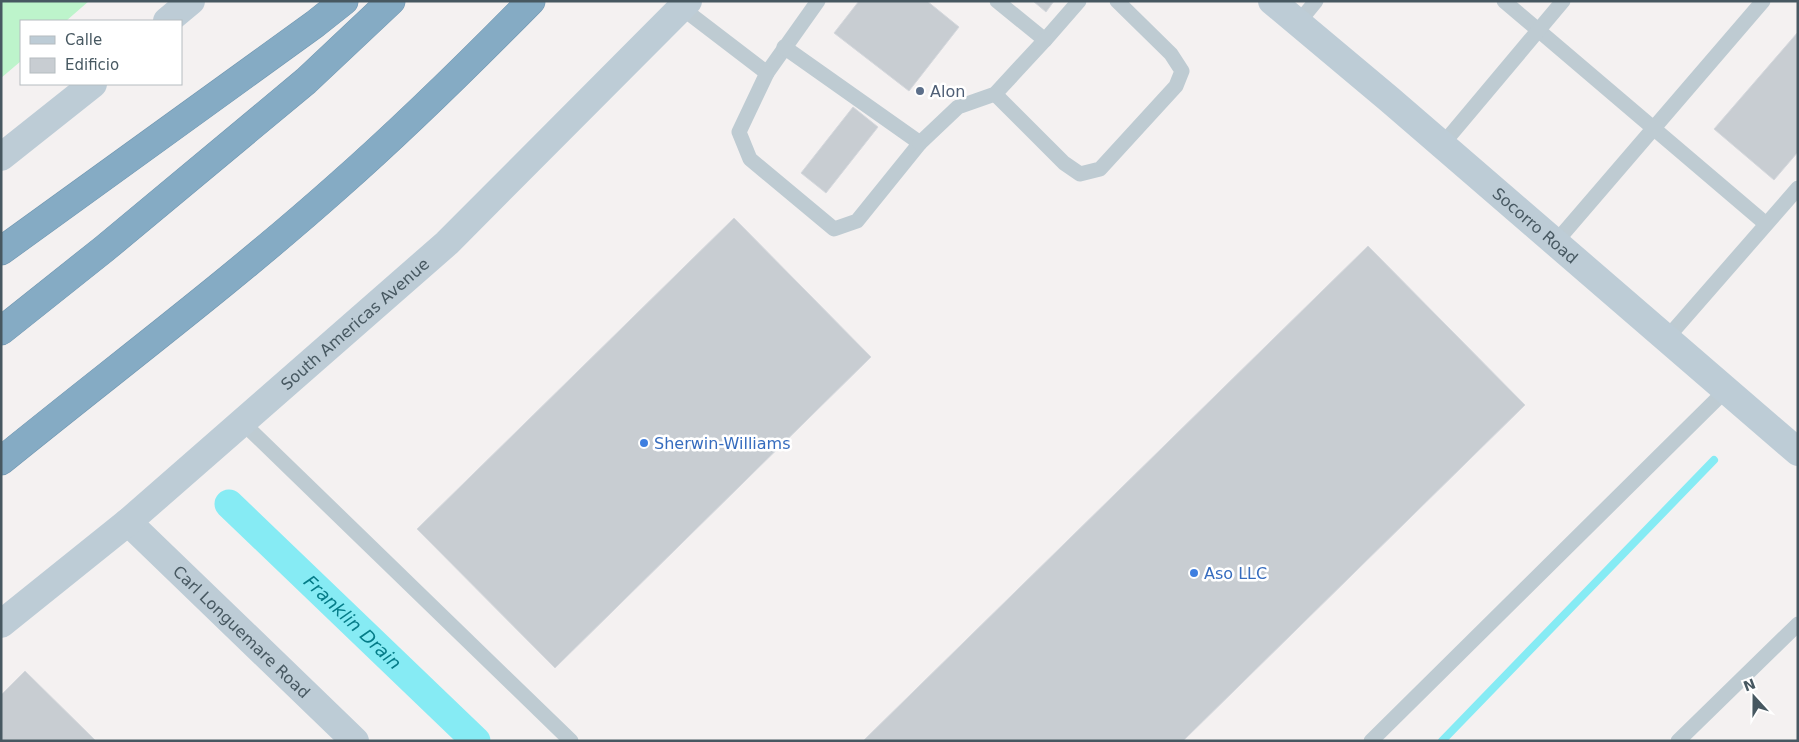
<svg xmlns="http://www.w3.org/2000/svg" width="1799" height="742" font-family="'DejaVu Sans',sans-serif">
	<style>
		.green { fill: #bdf4cb }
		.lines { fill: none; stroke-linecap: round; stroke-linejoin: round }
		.stream { stroke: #86ebf4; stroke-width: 8 }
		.canal { stroke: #86ebf4; stroke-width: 29 }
		.building { fill: #c8cdd2; stroke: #d5d8dd }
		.highway-casing { stroke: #7096b0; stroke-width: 29 }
		.lane { stroke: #becbd2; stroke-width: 15 }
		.secondary { stroke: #bdccd6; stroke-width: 28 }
		.highway { stroke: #85abc4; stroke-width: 28 }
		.service-dot { fill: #5c6f8a; stroke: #fff; stroke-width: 2 }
		.shop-dot { fill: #3f7fe0; stroke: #fff; stroke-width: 2 }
		.labels { text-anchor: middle; stroke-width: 5; stroke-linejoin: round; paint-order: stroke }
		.service-label { font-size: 16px; fill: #4e5e75; stroke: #fff; text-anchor: start }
		.street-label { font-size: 16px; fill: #475861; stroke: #fff }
		.shop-label { font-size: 16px; fill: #366cbe; stroke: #fff; text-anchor: start }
		.water-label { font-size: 18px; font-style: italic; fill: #057c88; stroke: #fff }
	</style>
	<rect width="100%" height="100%" fill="#f4f1f1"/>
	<!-- green -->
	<polygon class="green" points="1,1 89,1 66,21 21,21 21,61 1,78"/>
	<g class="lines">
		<!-- stream -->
		<polyline class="stream" points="1442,741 1714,460"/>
		<!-- canal -->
		<path class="canal" id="s1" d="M229,504L476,741"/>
	</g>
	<!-- building -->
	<g class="building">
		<polygon points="859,1 927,1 959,27 909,91 834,33"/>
		<polygon points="1033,1 1054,1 1046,12"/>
		<polygon points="1798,32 1798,152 1774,180 1714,129"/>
		<polygon points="853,107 878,127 826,193 801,173"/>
		<polygon points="734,218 871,357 555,668 417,529"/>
		<polygon points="1368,246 1525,405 1183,741 863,741"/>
		<polygon points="25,671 96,741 1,741 1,695"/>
	</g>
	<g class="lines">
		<defs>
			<g id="highway">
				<polyline points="1,251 315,24 344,1"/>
				<polyline points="1,331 104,249 306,81 391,1"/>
				<path d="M1,461C113,370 229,283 337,187C404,128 468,65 531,1"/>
			</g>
		</defs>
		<!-- highway casing -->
		<use href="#highway" class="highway-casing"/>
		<!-- lane -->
		<g class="lane">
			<polyline points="997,1 1045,40 1079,1"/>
			<polyline points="1504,1 1766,224"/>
			<polyline points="682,8 767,73 818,1"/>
			<polyline points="1298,23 1316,1"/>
			<polyline points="767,73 739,132 750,159 834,229 857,221 920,143 784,47"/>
			<polyline points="995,94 1064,163 1080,174 1100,169 1176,86 1182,71 1171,54 1117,1"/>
			<polyline points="920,143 958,107 995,94 1045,40"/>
			<polyline points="1442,145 1563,1"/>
			<polyline points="1555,243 1763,1"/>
			<polyline points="1667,338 1798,188"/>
			<polyline points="242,422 571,741"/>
			<polyline points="1371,741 1726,390"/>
			<polyline points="1678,741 1798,624"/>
		</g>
		<!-- secondary -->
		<g class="secondary">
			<path id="s2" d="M1272,1L1389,99L1798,452"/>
			<polyline points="167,21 191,1"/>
			<polyline points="1,157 93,84"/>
			<path id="s3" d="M128,522L355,741"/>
			<path id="s4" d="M1,624L128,522L447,243L688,1"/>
		</g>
		<!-- highway -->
		<use href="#highway" class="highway"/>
	</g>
	<!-- markers -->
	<circle class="service-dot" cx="920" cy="91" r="5"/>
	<g class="shop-dot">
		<circle cx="644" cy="443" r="5"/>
		<circle cx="1194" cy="573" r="5"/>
	</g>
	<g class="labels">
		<!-- service labels -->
		<g class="service-label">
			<text x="930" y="97">Alon</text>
		</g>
		<!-- street labels -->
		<g class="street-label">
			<text dy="6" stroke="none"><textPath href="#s2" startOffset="346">Socorro Road</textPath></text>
			<text dy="6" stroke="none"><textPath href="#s4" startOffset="464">South Americas Avenue</textPath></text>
			<text dy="6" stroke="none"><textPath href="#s3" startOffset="158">Carl Longuemare Road</textPath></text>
		</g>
		<!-- shop labels -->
		<g class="shop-label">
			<text x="654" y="449">Sherwin-Williams</text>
			<text x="1204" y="579">Aso LLC</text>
		</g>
		<!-- water labels -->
		<g class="water-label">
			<text dy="6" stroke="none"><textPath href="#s1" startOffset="171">Franklin Drain</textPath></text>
		</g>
	</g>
	<!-- border -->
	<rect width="1799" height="742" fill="none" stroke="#475861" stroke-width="5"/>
	<!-- legend -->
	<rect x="20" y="20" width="162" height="65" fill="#ffffff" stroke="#b5bcc0"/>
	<rect x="30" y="36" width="25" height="8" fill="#bdccd6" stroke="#b5bcc0"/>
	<text x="65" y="45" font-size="15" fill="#475861">Calle</text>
	<rect x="30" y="58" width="25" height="15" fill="#c8cdd2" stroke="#b5bcc0"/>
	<text x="65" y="70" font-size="15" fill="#475861">Edificio</text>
	<!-- north arrow -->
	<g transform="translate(1754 697) rotate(339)" stroke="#ffffff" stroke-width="4" paint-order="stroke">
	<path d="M0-4L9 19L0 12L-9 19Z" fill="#475861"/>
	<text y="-8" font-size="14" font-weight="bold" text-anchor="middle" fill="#475861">N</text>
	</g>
</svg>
